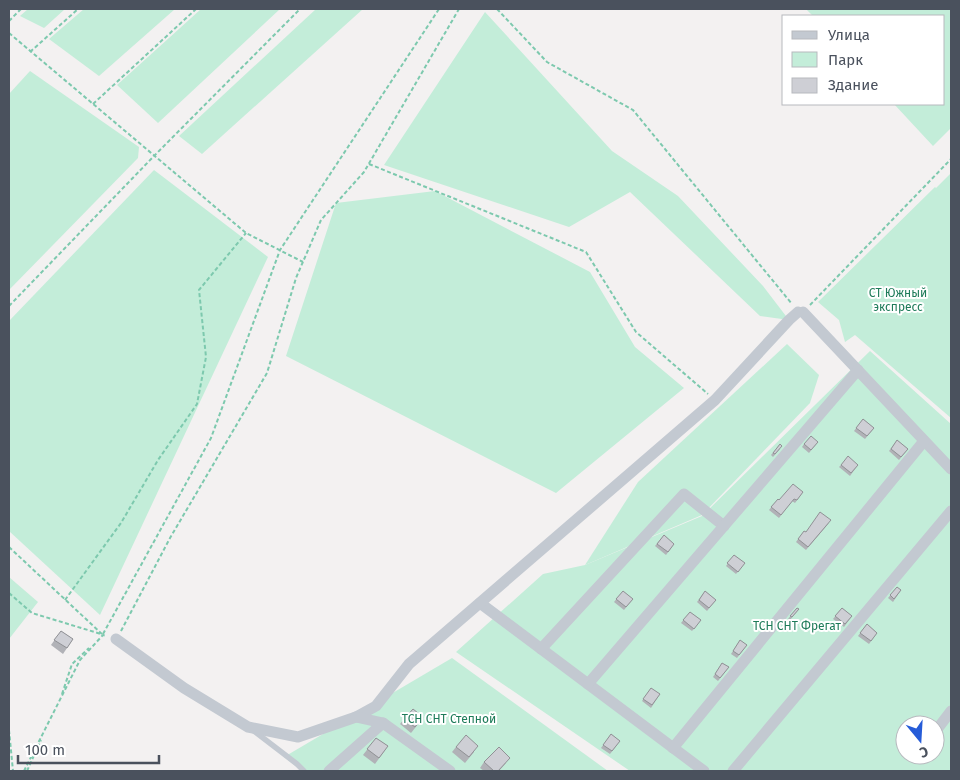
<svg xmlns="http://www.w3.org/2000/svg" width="960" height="780" font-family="'Fira Sans',sans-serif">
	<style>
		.green { fill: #c3edd9; fill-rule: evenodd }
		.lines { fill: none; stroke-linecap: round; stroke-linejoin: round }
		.path { stroke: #7dc9ae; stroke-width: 2; stroke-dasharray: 4 2.5; stroke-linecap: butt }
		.service { stroke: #c3c9d1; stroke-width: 5.5 }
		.minor { stroke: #c3c9d1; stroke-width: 11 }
		.wall { fill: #b1b2b7 }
		.building { fill: #cecfd5; stroke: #909195 }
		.labels { text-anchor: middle; stroke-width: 4; stroke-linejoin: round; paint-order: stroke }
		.park-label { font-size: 12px; fill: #1e7b59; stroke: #fff }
	</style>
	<rect width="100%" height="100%" fill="#f3f1f1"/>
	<!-- green -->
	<g class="green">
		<polygon points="28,9 65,9 44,28 20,16"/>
		<polygon points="84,9 175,9 99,76 49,39"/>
		<polygon points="201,9 280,9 158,123 117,85"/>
		<polygon points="316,9 363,9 202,154 179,136"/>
		<polygon points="806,9 951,9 951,128 933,146 894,104 944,104 944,16 813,16"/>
		<polygon points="485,12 612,151 678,196 763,286 789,320 760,316 630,192 569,227 384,165"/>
		<polygon points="30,71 139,147 138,158 9,290 9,94"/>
		<polygon points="154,170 268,257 100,615 9,531 9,321"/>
		<polygon points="951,173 951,418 855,335 845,342 839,320 818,302 935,187 936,188"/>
		<polygon points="435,191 590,272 635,347 684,388 556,493 286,356 336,203"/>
		<polygon points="787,344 819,375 810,403 702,515 585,565 638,482"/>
		<path d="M870,351L951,424V771H630L456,652L543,574L585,565L702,516ZM905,725H935V755H905Z"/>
		<polygon points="9,577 38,602 9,639"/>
		<polygon points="452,658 608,771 302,771 284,757"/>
	</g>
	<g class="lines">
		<!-- path -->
		<g class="path">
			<polyline points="497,9 547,62 633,110 792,304"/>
			<polyline points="9,21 21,9"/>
			<polyline points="9,33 246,233 303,262"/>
			<polyline points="30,52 78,9"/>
			<polyline points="93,104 196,9"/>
			<polyline points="369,164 586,252 636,332 708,394"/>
			<polyline points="810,305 951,159"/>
			<polyline points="9,306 154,156 300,9"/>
			<polyline points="9,547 103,635"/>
			<polyline points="9,593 32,613 101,634"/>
			<polyline points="65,600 121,523 158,460 197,404 206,357 199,290 246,233"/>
			<polyline points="121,631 170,538 267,373 296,278 321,220 364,172 459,9"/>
			<polyline points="103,634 211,438 280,250 439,9"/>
			<polyline points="62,694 72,664 89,648"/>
			<polyline points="9,730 13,771"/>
			<polyline points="24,771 80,660 103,635 107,636"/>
			<polyline points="27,771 41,740"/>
		</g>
		<!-- service -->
		<polyline class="service" points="254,731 297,764 304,771"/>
		<!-- minor -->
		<g class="minor">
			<polyline points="803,312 951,469"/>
			<polyline points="480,603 704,771"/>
			<polyline points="116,639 184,688 248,727 298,737 356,717 376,706 409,664 715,400 789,320 798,312"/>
			<polyline points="541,649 684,494 724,526"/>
			<polyline points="588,684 858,370"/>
			<polyline points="356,717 383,723 450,771"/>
			<polyline points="935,732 951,711"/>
			<polyline points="673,748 924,441"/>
			<polyline points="329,771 383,723"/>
			<polyline points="733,771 951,511"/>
		</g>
	</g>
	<!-- wall -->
	<g class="wall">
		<polygon points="863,419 874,428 865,439 854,431"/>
		<polygon points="897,440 908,449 899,460 889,451"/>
		<polygon points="818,442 809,453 802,447 804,444"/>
		<polygon points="780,444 780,449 773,457 771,455"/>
		<polygon points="841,465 858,465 850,476 839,467"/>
		<polygon points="803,492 795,503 792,501 779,518 769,510 778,499 779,500"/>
		<polygon points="829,523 806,550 796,542 804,531 806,532"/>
		<polygon points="664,535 674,544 666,555 655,546"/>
		<polygon points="734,555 745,563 736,574 726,566"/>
		<polygon points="897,587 901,590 893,602 888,598"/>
		<polygon points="623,591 633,599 624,610 614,602"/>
		<polygon points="705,591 716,600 707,611 697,602"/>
		<polygon points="797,608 799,609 790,620 788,619"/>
		<polygon points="842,608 852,616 844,627 833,619"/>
		<polygon points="690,612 701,620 692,631 681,623"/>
		<polygon points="867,624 877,633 869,644 858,636"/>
		<polygon points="61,631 73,639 63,654 51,645"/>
		<polygon points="740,640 747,645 737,658 731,654"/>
		<polygon points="722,663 729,667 718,681 713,677"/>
		<polygon points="651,688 660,694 651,708 642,701"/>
		<polygon points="404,719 419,723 411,733 400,724"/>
		<polygon points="611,734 620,741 610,754 601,748"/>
		<polygon points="376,738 388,746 375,764 363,755"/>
		<polygon points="456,747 474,752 465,763 452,752"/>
		<polygon points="484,762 506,763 499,771 484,771 480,768"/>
	</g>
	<!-- building -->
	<g class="building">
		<polygon points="863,419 874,428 867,436 856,428"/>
		<polygon points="811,436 818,442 811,450 804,444"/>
		<polygon points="897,440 908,449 901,457 891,449"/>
		<polygon points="780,444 782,446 775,454 773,453"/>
		<polygon points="848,456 858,465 851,473 841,465"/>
		<polygon points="793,484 803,492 797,500 794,499 781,515 771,507 778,499 779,500"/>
		<polygon points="820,512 831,520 808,547 798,539 804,531 806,532"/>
		<polygon points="664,535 674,544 668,552 657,544"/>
		<polygon points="734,555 745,563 738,572 727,563"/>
		<polygon points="897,587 901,590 894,599 890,595"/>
		<polygon points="623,591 633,599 626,607 616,599"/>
		<polygon points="705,591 716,600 709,608 699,600"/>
		<polygon points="797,608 799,609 792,617 790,616"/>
		<polygon points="842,608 852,616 845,624 835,616"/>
		<polygon points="690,612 701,620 694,629 683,620"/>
		<polygon points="867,624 877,633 871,641 860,633"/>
		<polygon points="61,631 73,639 67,648 54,640"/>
		<polygon points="740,640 747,645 739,655 733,651"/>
		<polygon points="722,663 729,667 720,678 715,674"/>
		<polygon points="651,688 660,694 652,705 643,699"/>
		<polygon points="413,709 423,717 415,727 404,719"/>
		<polygon points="611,734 620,741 612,751 603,745"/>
		<polygon points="466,735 478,746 469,757 456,747"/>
		<polygon points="376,738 388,746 379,758 367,749"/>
		<polygon points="499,747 510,758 498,771 494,771 484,762"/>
	</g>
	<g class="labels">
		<!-- park labels -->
		<g class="park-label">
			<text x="898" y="297">СТ Южный<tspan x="898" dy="14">экспресс</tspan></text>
			<text x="797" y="630">ТСН СНТ Фрегат</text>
			<text x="449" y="723">ТСН СНТ Степной</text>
		</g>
	</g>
	<!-- border -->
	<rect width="960" height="780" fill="none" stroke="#4a515d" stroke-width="20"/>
	<!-- legend -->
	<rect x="782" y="15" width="162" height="90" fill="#ffffff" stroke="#b7b9be"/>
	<rect x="792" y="31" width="25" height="8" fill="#c3c9d1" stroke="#b7b9be"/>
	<text x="828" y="40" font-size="15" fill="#4a515d">Улица</text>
	<rect x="792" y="52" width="25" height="15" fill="#c3edd9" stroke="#b7b9be"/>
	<text x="828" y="65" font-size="15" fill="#4a515d">Парк</text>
	<rect x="792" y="78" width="25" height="15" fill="#cecfd5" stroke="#b7b9be"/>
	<text x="828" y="90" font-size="15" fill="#4a515d">Здание</text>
	<!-- north arrow -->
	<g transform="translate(920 740) rotate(162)"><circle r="24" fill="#ffffff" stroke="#b7b9be"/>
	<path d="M0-4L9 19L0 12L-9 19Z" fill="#265cd8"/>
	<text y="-8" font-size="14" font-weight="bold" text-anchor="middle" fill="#4a515d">С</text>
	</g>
	<!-- scale -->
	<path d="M18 755v8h141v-8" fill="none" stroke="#4a515d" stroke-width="2.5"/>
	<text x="25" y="755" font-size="15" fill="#4a515d" stroke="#ffffff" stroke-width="4" paint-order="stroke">100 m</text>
</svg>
